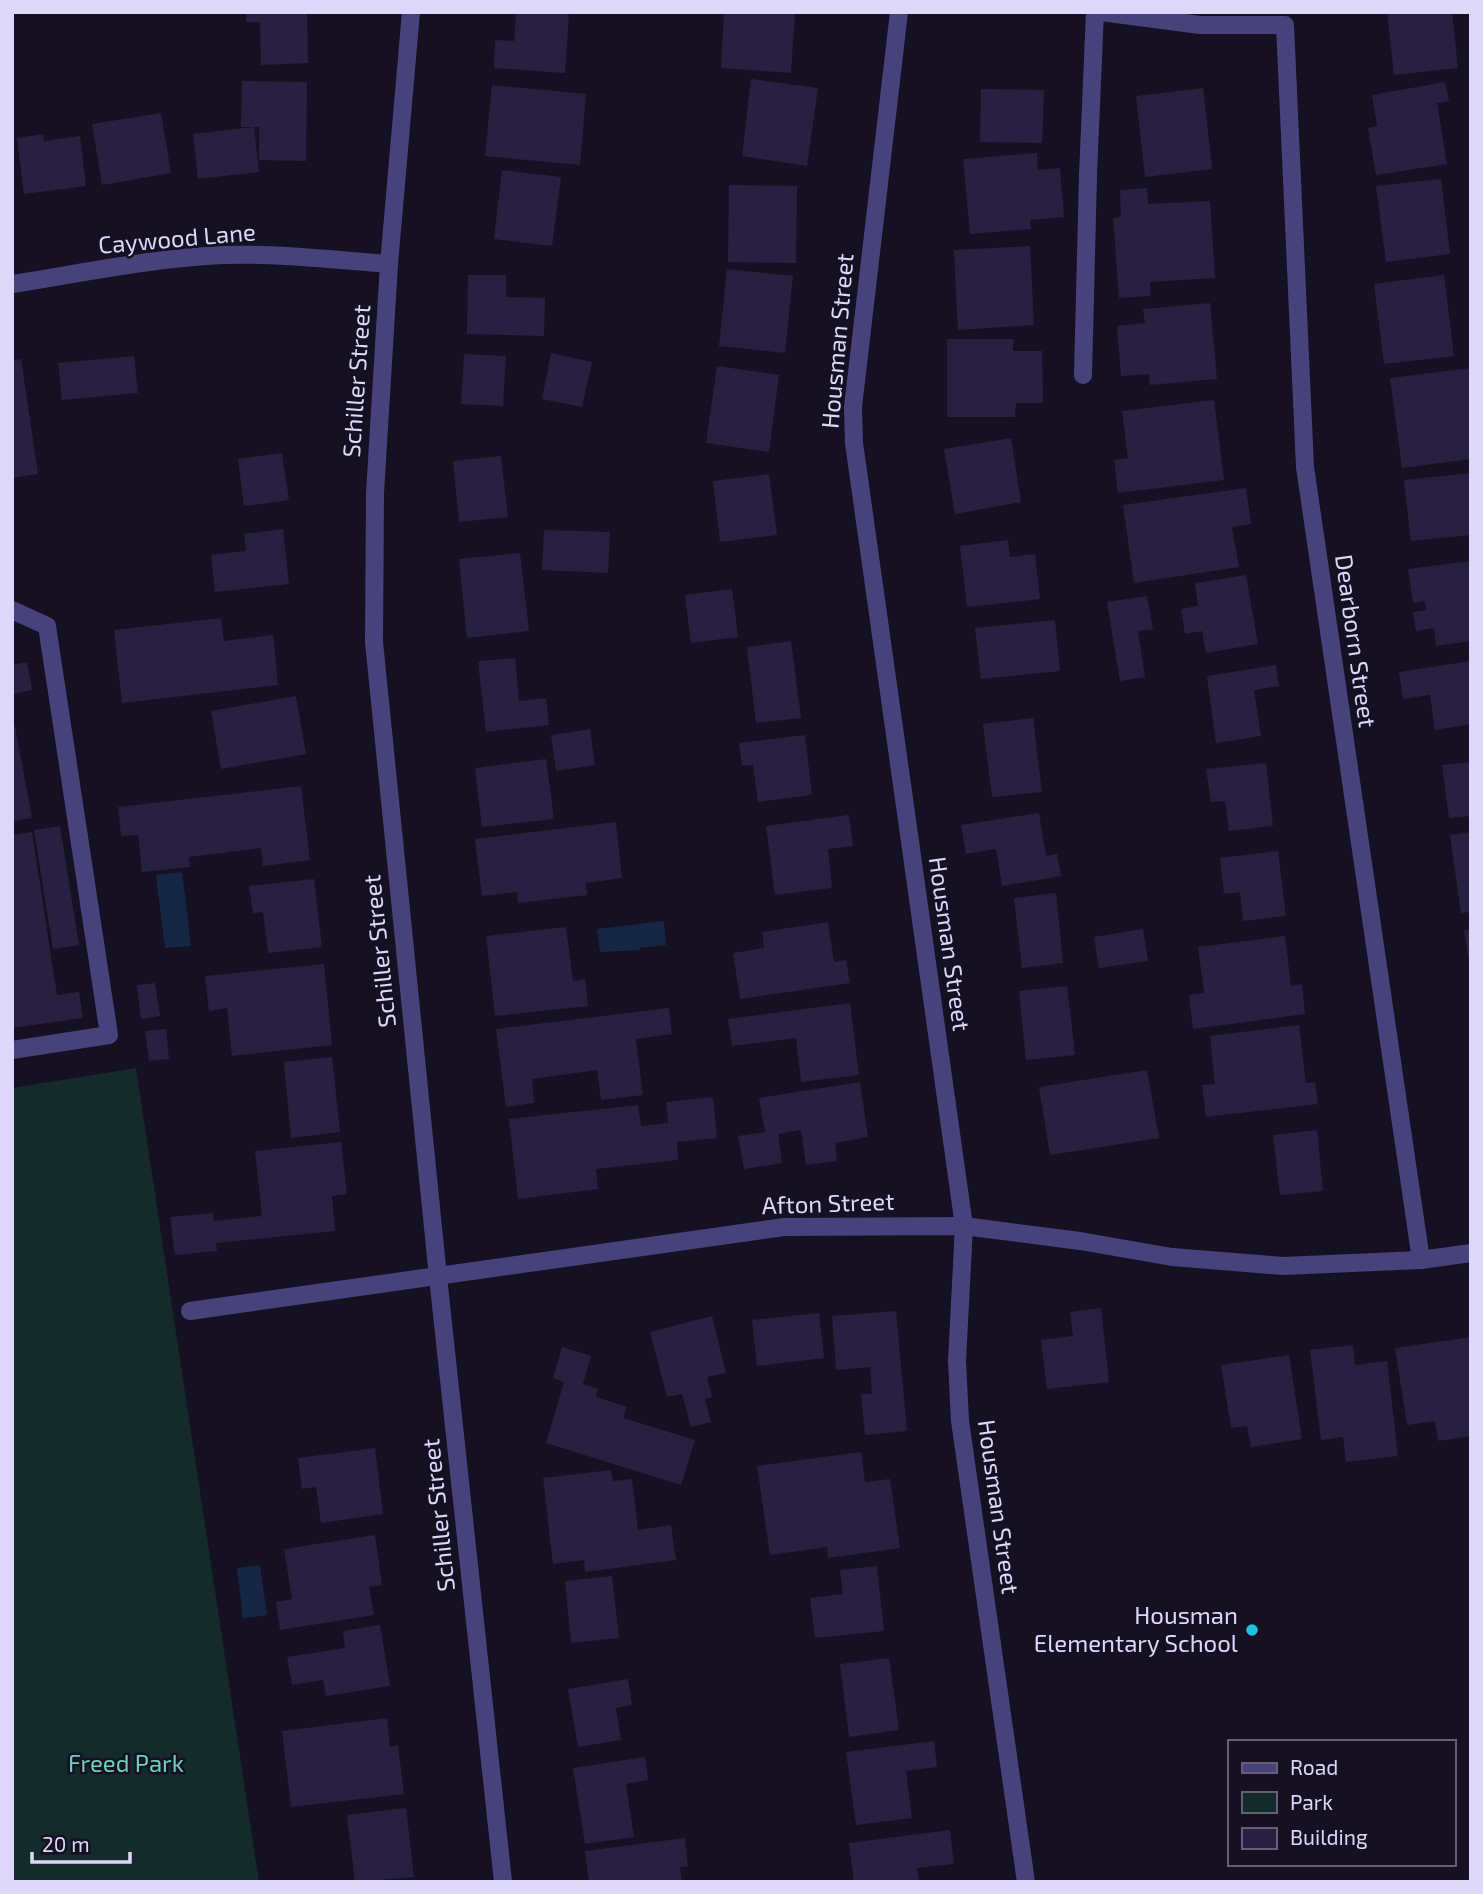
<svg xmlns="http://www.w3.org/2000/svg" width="1483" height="1894" font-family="'Exo 2',sans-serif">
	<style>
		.green { fill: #152a2b }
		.water { fill: #162746 }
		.building { fill: #282040 }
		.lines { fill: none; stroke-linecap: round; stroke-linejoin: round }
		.service { stroke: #47427b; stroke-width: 18 }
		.minor { stroke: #47427b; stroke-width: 18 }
		.poi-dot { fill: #1ec1df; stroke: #151122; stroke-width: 2.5 }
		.labels { text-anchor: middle; stroke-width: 5; stroke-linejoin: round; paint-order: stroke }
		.street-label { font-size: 24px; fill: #ddd7fa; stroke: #151122 }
		.poi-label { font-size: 24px; fill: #ddd7fa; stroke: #151122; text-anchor: end }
		.park-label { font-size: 24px; fill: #6dd0bd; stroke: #151122 }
	</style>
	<rect width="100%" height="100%" fill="#151122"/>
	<!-- green -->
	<polygon class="green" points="136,1068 259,1882 12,1882 12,1088"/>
	<!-- water -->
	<g class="water">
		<polygon points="182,872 191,946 165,948 156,875"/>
		<polygon points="664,921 666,945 640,948 640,950 600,952 597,929"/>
		<polygon points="260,1565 267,1615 243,1618 237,1568"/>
	</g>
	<!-- building -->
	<g class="building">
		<polygon points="246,12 307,12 308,63 261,65 260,22 246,22"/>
		<polygon points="516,12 569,12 565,73 494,68 495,40 514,41"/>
		<polygon points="724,12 795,12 791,73 721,68"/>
		<polygon points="1387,12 1452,12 1458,68 1394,75"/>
		<polygon points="751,79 818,88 807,166 742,156"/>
		<polygon points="242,81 307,82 306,161 259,160 259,127 241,127"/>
		<polygon points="1445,82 1449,101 1437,103 1447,164 1376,175 1368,128 1377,126 1372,95"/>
		<polygon points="492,85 586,94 580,165 485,156"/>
		<polygon points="1203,88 1212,169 1145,177 1136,96"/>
		<polygon points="981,89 1044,90 1042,143 980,142"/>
		<polygon points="161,113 171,173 102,185 92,124"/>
		<polygon points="254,127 259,172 198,179 193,134"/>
		<polygon points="43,134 44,141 80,136 86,186 24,194 17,138"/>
		<polygon points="1037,153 1038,170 1060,168 1064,217 1030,220 1031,229 970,234 963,159"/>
		<polygon points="502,170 561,177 552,246 494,239"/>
		<polygon points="1441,179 1450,254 1386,262 1376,186"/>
		<polygon points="729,185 797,186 796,263 728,262"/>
		<polygon points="1147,188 1148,204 1210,201 1215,278 1150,282 1150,296 1119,298 1113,218 1121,217 1120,190"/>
		<polygon points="1030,246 1034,325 958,330 954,250"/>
		<polygon points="727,269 793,276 785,353 719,346"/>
		<polygon points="468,275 506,275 506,297 545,298 544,336 467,334"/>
		<polygon points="1444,275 1454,356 1384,364 1374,284"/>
		<polygon points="1210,303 1217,379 1150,385 1149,374 1121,376 1117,326 1145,323 1143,309"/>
		<polygon points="947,339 1014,339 1013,351 1042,351 1043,403 1016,403 1015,417 947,417"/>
		<polygon points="551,353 592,362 582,407 542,399"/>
		<polygon points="464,354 506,356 503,406 461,404"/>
		<polygon points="134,356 138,393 62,400 58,363"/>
		<polygon points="21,359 38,474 12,478 12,360"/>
		<polygon points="717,366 779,375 769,452 706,443"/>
		<polygon points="1471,368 1471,459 1402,468 1390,378"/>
		<polygon points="1214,400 1224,480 1118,493 1114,460 1128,458 1122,411"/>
		<polygon points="1011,438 1021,502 955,514 944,449"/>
		<polygon points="282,453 289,500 244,506 238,459"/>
		<polygon points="501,456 508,517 459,522 453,461"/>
		<polygon points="1471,473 1471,535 1411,541 1404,480"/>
		<polygon points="769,474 777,535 720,542 713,481"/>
		<polygon points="1246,488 1251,524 1232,527 1239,567 1134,583 1123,505"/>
		<polygon points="283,529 289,584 215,592 211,555 246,551 244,534"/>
		<polygon points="544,530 610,532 608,573 542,570"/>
		<polygon points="1008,540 1010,557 1035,554 1040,599 967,607 960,546"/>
		<polygon points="520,553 529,631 467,638 459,559"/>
		<polygon points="1471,561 1471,641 1436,646 1434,628 1416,631 1413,612 1426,610 1425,601 1413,603 1408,569"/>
		<polygon points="1246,575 1258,644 1206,653 1202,631 1185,634 1181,609 1198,606 1195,583"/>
		<polygon points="732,589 738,637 691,643 685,595"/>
		<polygon points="1147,596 1153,629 1138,631 1145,677 1120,681 1107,602"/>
		<polygon points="221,618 224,641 273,635 278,685 122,703 114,630"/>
		<polygon points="1055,620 1060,671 981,679 975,628"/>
		<polygon points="791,641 801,718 756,723 747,647"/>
		<polygon points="515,658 519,701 546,698 549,725 486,732 478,661"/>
		<polygon points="1471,661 1471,724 1435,730 1430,695 1403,699 1399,672"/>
		<polygon points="27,662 32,690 12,694 12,665"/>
		<polygon points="1276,665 1279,686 1254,690 1261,736 1216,743 1207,676"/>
		<polygon points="296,696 306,754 221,769 211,711"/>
		<polygon points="12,710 32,818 12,821"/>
		<polygon points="1033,718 1042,792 992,797 983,724"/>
		<polygon points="590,729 595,765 556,771 551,735"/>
		<polygon points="805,735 812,795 758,802 753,765 742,766 739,743"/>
		<polygon points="546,759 554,819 482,827 475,768"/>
		<polygon points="1471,762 1471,816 1449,818 1442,765"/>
		<polygon points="1266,763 1273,826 1229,831 1225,801 1211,802 1206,769"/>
		<polygon points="301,786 310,860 263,866 261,848 189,857 190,867 142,872 138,835 121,836 118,807"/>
		<polygon points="1039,813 1046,856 1057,854 1061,876 1002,886 996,849 966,854 961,825"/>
		<polygon points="849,815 853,846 828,849 832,888 775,895 766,826"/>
		<polygon points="616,822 622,878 586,883 587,895 518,903 517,892 482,896 475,839"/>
		<polygon points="60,826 79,945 53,949 34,830"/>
		<polygon points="32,832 57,995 79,992 83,1018 12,1028 12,835"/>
		<polygon points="1471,832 1471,912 1461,913 1450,835"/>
		<polygon points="1278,851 1286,916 1243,921 1240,892 1224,894 1220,858"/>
		<polygon points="314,879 322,947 268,953 263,912 253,913 249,886"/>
		<polygon points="1056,893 1063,963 1022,968 1014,898"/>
		<polygon points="828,922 834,962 846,960 850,983 740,999 733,953 764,948 762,932"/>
		<polygon points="566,927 573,981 585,979 588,1006 495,1016 486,936"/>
		<polygon points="1143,929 1148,961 1099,968 1094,937"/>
		<polygon points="1471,929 1471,962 1469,962 1464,930"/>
		<polygon points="1285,936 1291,986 1302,984 1305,1014 1193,1029 1189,995 1204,993 1198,947"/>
		<polygon points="324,964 332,1045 232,1056 227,1008 209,1011 205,976"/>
		<polygon points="155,983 160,1016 141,1019 137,985"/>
		<polygon points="1067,986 1075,1055 1026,1060 1019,991"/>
		<polygon points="850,1003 859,1075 801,1082 796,1038 732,1046 728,1019"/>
		<polygon points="669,1008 672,1034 636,1039 643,1095 601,1100 597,1070 532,1079 534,1103 506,1107 496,1029"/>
		<polygon points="1299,1025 1306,1083 1315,1082 1318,1104 1206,1117 1202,1085 1215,1084 1210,1036"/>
		<polygon points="166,1029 169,1059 149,1061 145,1031"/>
		<polygon points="332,1057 340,1132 291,1138 284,1062"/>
		<polygon points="1147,1070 1159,1138 1050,1155 1039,1087"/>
		<polygon points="860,1082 868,1137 835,1143 837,1161 806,1165 801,1130 778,1134 782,1163 744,1169 738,1136 765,1132 759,1098"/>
		<polygon points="713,1097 717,1138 677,1142 678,1160 596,1169 598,1189 518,1199 509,1119 638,1105 641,1126 668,1123 666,1102"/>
		<polygon points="1317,1130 1323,1191 1280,1195 1273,1135"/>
		<polygon points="341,1142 347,1194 332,1196 335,1231 216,1243 217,1251 175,1255 170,1217 213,1213 214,1221 262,1216 255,1151"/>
		<polygon points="1101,1308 1109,1382 1047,1389 1041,1340 1073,1336 1070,1312"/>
		<polygon points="896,1311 907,1431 865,1435 861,1394 872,1394 870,1367 836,1370 832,1316"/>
		<polygon points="819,1313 824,1358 757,1366 752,1320"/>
		<polygon points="712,1316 726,1373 707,1377 712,1397 705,1399 711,1422 691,1427 682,1394 667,1397 650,1332"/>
		<polygon points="1471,1337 1471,1436 1438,1441 1435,1421 1407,1425 1395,1348"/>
		<polygon points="1353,1345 1355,1365 1387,1361 1398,1456 1346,1462 1343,1437 1321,1440 1310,1350"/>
		<polygon points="562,1347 591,1356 583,1384 598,1389 596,1397 627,1407 623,1418 695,1440 681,1485 546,1443 564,1382 553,1378"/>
		<polygon points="1289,1355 1302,1439 1251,1447 1247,1426 1231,1428 1221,1365"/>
		<polygon points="375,1448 383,1514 321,1523 316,1487 302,1489 298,1458"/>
		<polygon points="861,1452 865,1482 890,1479 900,1548 828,1558 827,1547 770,1555 757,1466"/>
		<polygon points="611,1470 613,1481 632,1479 638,1530 671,1525 676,1560 585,1572 584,1560 553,1564 543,1478"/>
		<polygon points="375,1535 382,1585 369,1587 374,1615 280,1630 276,1602 292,1599 284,1549"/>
		<polygon points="877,1566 884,1631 815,1638 810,1598 843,1594 840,1570"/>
		<polygon points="612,1576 619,1638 571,1643 565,1581"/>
		<polygon points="380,1625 390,1686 326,1696 323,1680 292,1685 287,1657 345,1648 343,1631"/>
		<polygon points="889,1658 899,1730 849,1737 840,1664"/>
		<polygon points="628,1679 632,1705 616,1708 621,1740 578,1747 568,1689"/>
		<polygon points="387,1718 390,1747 398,1745 404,1794 291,1807 282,1731"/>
		<polygon points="934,1741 937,1767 906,1771 912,1818 856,1825 846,1752"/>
		<polygon points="645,1757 648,1780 626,1784 634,1837 585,1844 573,1768"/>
		<polygon points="406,1808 414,1877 355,1882 347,1815"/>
		<polygon points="950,1830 954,1864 917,1868 919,1882 854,1882 849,1843"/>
		<polygon points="685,1838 688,1866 680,1867 682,1882 589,1882 585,1851"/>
	</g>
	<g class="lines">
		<!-- service -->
		<g class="service">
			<polyline points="1083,375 1088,175 1095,12"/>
			<polyline points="12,610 47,626 109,1035 12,1050"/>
		</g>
		<!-- minor -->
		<g class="minor">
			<polyline points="411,12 389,264 375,493 374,642 438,1277 503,1882"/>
			<polyline points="899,12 853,407 854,443 964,1226 957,1361 960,1421 1026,1882"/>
			<polyline points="1101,12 1200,25 1285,25 1305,467 1421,1260"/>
			<path d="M12,284C82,273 153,258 224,255C279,253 334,260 389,264"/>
			<polyline points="190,1311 784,1227 964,1226 1080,1241 1172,1257 1283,1266 1421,1260 1471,1253"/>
		</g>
	</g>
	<!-- markers -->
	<circle class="poi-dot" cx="1252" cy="1630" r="7"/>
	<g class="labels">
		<!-- street labels -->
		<g class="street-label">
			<text transform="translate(177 239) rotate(-5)" y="8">Caywood Lane</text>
			<text transform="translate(838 341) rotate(-85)" y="8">Housman Street</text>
			<text transform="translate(357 381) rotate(-86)" y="8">Schiller Street</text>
			<text transform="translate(1355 641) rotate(82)" y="8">Dearborn Street</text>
			<text transform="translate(949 944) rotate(82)" y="8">Housman Street</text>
			<text transform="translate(380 951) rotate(-96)" y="8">Schiller Street</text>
			<text transform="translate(828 1204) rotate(-2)" y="8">Afton Street</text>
			<text transform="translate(998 1507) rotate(82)" y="8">Housman Street</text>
			<text transform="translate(439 1515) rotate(-96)" y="8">Schiller Street</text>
		</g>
		<!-- poi labels -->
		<g class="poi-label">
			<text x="1238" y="1624">Housman<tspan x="1238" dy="28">Elementary School</tspan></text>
		</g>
		<!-- park labels -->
		<g class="park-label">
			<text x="126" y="1772">Freed Park</text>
		</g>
	</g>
	<!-- border -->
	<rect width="1483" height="1894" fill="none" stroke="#ddd7fa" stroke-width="28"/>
	<!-- legend -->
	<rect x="1228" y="1740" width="228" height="126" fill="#151122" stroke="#656078" stroke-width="2"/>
	<rect x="1242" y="1763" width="35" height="10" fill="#47427b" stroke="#656078" stroke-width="2"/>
	<text x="1290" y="1775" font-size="21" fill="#ddd7fa">Road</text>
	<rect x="1242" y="1792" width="35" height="21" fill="#152a2b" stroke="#656078" stroke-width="2"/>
	<text x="1290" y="1810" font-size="21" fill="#ddd7fa">Park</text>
	<rect x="1242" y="1828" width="35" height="21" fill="#282040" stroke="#656078" stroke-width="2"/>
	<text x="1290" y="1845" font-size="21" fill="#ddd7fa">Building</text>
	<!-- scale -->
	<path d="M32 1852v10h98v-10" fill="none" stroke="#ddd7fa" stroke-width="3.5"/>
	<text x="42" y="1852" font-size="21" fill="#ddd7fa" stroke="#151122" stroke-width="5" paint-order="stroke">20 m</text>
</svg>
